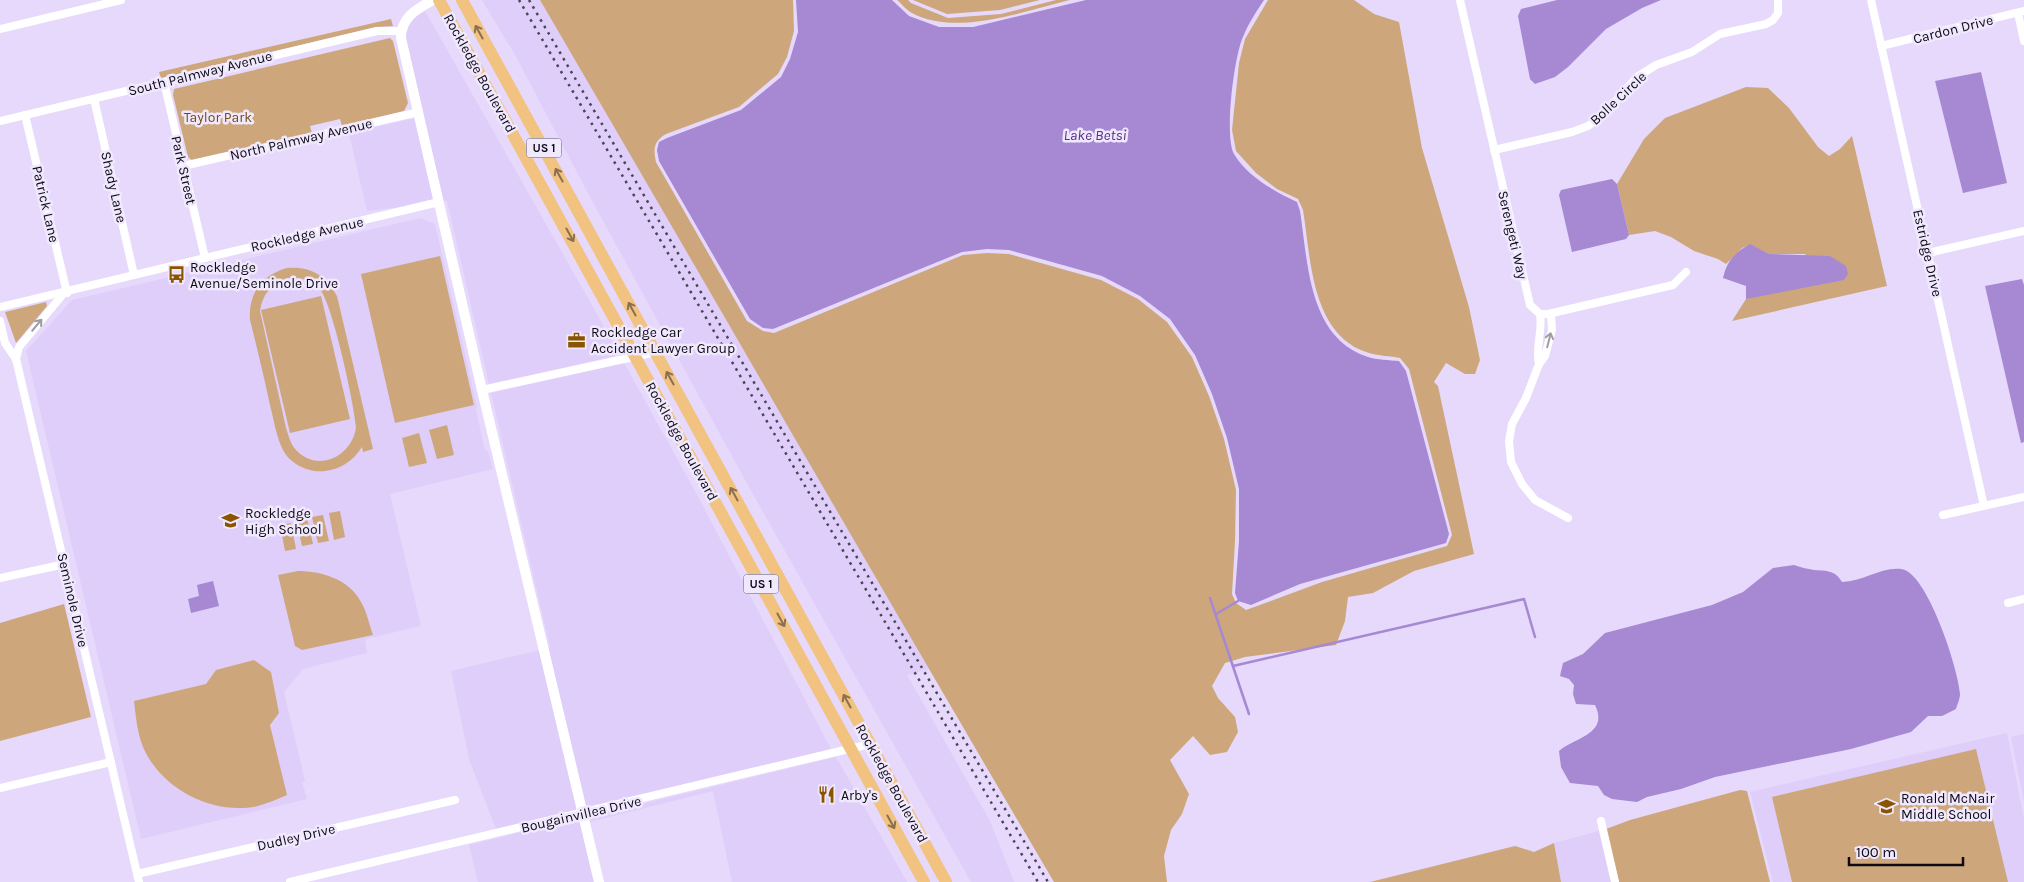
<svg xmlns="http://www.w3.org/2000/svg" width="2024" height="882" font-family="Karla,sans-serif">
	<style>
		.built { fill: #decef9 }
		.green { fill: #cda77b; fill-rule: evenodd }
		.water { fill: #a688d3 }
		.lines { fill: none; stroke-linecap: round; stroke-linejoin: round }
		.stream { stroke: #a688d3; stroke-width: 2.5 }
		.minor { stroke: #fff; stroke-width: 8 }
		.tertiary { stroke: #fff; stroke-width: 10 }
		.primary { stroke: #f1c280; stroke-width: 12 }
		.rail { stroke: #4b4456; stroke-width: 2.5; stroke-dasharray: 2.5 5; stroke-linecap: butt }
		.oneway { stroke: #8b6f50 }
		.oneway2 { stroke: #9f9da1 }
		.labels { text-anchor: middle; stroke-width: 5; stroke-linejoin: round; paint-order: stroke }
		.shield { fill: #f0e9fe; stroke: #524c5b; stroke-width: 1 }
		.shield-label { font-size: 12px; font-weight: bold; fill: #0e0915 }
		.street-label { font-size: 14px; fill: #0e0915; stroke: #f0e9fe }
		.park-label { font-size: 14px; fill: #744c18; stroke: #f0e9fe }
		.poi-label { font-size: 14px; fill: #0e0915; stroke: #f0e9fe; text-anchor: start }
		.water-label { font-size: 15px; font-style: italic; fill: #572f86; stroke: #f0e9fe }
	</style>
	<rect width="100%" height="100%" fill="#e6d9fc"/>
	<!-- built -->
	<g class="built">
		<polygon points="482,0 540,0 756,368 929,669 907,675 990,821 1014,882 971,882 749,487 598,212 514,53"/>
		<polygon points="425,11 546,224 620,355 489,384 447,201 443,201 405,37 405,32 412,18"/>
		<polygon points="416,118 434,199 400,207 367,211 349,133"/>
		<polygon points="420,218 435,224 477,406 476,409 484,447 488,452 493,469 390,494 421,626 365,639 367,653 303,669 284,692 305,781 302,782 307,799 141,839 26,351 72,300"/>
		<polygon points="624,363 695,491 831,749 586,808 548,648 550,647 491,393"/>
		<polygon points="540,650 578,810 496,829 469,759 451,671"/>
		<polygon points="2007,733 2024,819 2024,882 1773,882 1750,792"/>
		<polygon points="2024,734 2024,802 2011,737"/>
		<polygon points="836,757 907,882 732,882 713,791 589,822 588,817"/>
		<polygon points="581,818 595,882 478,882 469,845"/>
		<polygon points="1599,831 1611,882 1561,882 1554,843"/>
	</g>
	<!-- green -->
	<g class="green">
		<path d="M540,0H793L794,31L787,57L778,74L739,107L666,134C654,141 653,148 656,162L747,321L763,331L774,333L963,255L987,253L1009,254L1101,280L1138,299L1167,322L1192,357L1209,396L1224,439L1236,490L1235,541L1232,594L1236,603L1246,610L1322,582L1447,546L1452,535L1409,369L1400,358C1390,356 1379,356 1369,353C1311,336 1311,259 1303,210L1298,199L1277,189L1256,173L1236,151L1232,130L1239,63L1245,39L1268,0H1354L1374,14L1399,22L1422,148L1469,307L1480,360L1475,374H1465L1446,363L1434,382L1438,386L1474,554L1414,571L1373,593L1348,597L1345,621L1336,645L1245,657L1225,663L1212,686L1218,698L1235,717L1238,732L1227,752L1210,755L1193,736L1170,760L1189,794L1182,814L1171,830L1164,856L1167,882H1054C881,589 712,294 540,0Z"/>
		<path d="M897,0H908L911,3L948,18L1001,14L1056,0H1070C1024,11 956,37 912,13C906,10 902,4 897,0Z"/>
		<polygon points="913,0 1040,0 1000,10 947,14"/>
		<polygon points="391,19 393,26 376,27 161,78 159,72"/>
		<polygon points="390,38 393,41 408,103 404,111 342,126 340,119 310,126 312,133 193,161 188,157 173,95 174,89"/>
		<polygon points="1746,87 1768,88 1789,108 1818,147 1829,156 1840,149 1852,136 1887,286 1732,321 1746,299 1755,296 1806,254 1769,254 1750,245 1742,248 1726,264 1718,259 1694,251 1671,237 1655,231 1629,235 1617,184 1644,139 1665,118"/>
		<polygon points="440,256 474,405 395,423 361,274"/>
		<path d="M287,268C311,266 326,276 337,296L373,449L363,452L362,447C353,461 341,469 325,471C309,473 290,464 283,450C276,436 274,420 270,405C264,377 257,348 250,320C248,293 262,275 287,268ZM287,278C299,277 310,279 319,288C332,301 354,403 356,427C353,454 321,473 298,452C291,446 289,437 286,428L260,311C262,295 271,284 287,278Z"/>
		<polygon points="321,296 350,419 290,433 261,310"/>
		<polygon points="46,302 47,306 16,343 5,312"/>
		<polygon points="447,425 454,455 437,459 429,430"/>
		<polygon points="419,433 427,463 409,467 402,438"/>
		<polygon points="340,511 345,537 334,540 329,513"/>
		<polygon points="323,515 329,541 318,543 312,517"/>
		<polygon points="307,518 313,544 302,546 296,520"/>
		<polygon points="291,523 296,549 285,551 280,525"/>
		<path d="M298,571C321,571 349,579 361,602C367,612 369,624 373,635L302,650L295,646L278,575Z"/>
		<polygon points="64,604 91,717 0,741 0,623"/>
		<path d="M254,660L271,672L279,713L270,725L287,795C278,799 268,803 258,806C213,816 161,789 143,747C137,732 136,717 134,701L206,684L216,670Z"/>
		<polygon points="1976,749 2008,882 1792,882 1772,797"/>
		<polygon points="1740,790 1747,791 1770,882 1619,882 1606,829 1630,820"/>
		<polygon points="1554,843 1561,882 1370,882 1515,846 1534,852"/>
	</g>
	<!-- water -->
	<g class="water">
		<path d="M796,0H892L909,16L939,27H973L1086,0H1264C1256,12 1248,24 1243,37C1234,56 1224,137 1234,154C1248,177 1274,191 1297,202L1300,211C1308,262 1308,338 1368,357C1377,360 1389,360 1399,361L1406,371L1449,534L1446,543L1300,584L1251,605L1238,601L1235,593L1239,541V489L1227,438L1212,394L1195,355L1170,319L1140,296L1102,276L1009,250L987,249L962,252L773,329L763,328L750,319L659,161L657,150L659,142L667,138L741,110L781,77L790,59L798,32Z"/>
		<polygon points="1557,0 1661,0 1642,8 1606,29 1568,67 1555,77 1535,84 1530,79 1518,16 1521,9"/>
		<polygon points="1981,72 2007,183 1963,193 1935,81"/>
		<polygon points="1612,179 1617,184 1629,235 1626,239 1572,252 1559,195 1561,190"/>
		<path d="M1750,244L1769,254L1830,256L1846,266L1848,274L1844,280L1746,299V286L1723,278C1727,261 1734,253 1750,244Z"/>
		<polygon points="2022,279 2024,285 2024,442 2021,443 1985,286"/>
		<path d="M1794,565C1800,567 1807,569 1814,570C1827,571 1835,570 1842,582C1863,582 1880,567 1901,569C1927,571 1959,671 1960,694C1960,699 1957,705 1956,709L1942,716H1928L1911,732L1851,749L1715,777L1681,789L1647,797L1637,802L1612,799L1604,795L1598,786L1570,783L1561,767L1559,751C1576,737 1609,734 1595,705L1576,704L1573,694L1574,685L1569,679L1560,676L1563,663L1583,654L1605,633L1712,605L1743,592L1773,568Z"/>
		<polygon points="213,581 219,606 191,613 188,599 199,596 197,585"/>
	</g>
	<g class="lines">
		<!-- stream -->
		<g class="stream">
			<polyline points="1210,598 1249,714"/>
			<polyline points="1216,614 1238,601"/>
			<polyline points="1233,666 1524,599 1535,637"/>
		</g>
		<!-- minor -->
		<g class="minor">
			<polyline points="1460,0 1530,305 1540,314 1548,314 1673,285 1686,272"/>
			<polyline points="1871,0 1984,506"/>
			<polyline points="2018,13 2024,41"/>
			<polyline points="0,29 121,0"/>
			<polyline points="1881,46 2024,11"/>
			<polyline points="164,82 205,258"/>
			<polyline points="94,99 134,275"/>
			<polyline points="25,115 67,293"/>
			<polyline points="0,121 377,31 401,31"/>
			<polyline points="1494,150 1572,132 1588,126 1601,117 1637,77 1656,65 1692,52 1720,34 1766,24 1773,20 1778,13 1778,0"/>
			<polyline points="183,166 419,112"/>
			<polyline points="1928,253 2024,231"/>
			<polyline points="0,307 439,202"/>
			<polyline points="1551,314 1552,330 1545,356 1539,364 1526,398 1512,424 1509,441 1511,462 1522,484 1535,500 1568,518"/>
			<polyline points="0,321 5,343 16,359 139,882"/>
			<polyline points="16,359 19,347 64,293"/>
			<path d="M1539,364C1535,347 1543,331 1540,314"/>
			<polyline points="482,390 656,352"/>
			<polyline points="1943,515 2024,497"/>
			<polyline points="0,578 65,564"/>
			<polyline points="2008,603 2024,599"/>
			<polyline points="0,788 111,762"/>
			<polyline points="1601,821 1615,882"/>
			<polyline points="137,874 455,800"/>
			<polyline points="290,882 870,744"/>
		</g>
		<!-- tertiary -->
		<path class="tertiary" d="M433,0C417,9 401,17 401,38L482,390L599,882"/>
		<!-- primary -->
		<g class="primary">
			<polyline points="439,0 924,882"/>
			<polyline points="462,0 946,882"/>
		</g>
		<!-- rail -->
		<g class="rail">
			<polyline points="519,0 1038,882"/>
			<polyline points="529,0 1048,882"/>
		</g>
	</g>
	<!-- one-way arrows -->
	<defs><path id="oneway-shaft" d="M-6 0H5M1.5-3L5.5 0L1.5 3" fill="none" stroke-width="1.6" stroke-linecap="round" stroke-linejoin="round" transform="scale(1.25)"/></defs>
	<g class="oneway">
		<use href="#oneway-shaft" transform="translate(479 32) rotate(-119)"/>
		<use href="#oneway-shaft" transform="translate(559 175) rotate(-119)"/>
		<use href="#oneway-shaft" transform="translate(570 235) rotate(61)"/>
		<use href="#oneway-shaft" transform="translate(632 309) rotate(-119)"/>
		<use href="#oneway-shaft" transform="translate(670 378) rotate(-119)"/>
		<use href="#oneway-shaft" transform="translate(734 494) rotate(-119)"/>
		<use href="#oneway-shaft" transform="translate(781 620) rotate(61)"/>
		<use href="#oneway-shaft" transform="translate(847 701) rotate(-119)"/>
		<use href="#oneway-shaft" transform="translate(891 822) rotate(61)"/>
	</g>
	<g class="oneway2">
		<use href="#oneway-shaft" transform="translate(37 325) rotate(-50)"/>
		<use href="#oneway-shaft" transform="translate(1549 340) rotate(-76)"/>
	</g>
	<!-- icons -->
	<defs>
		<symbol id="bus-bare" viewBox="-9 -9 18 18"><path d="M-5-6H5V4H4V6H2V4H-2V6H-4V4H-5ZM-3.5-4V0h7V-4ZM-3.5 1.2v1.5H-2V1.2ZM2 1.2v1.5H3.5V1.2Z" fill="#895500" stroke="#f0e9fe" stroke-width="2.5" paint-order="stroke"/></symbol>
		<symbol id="office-bare" viewBox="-9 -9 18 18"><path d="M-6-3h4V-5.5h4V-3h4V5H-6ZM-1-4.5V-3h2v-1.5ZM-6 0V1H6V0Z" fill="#895500" stroke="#f0e9fe" stroke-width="2.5" paint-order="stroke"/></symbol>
		<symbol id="school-bare" viewBox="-9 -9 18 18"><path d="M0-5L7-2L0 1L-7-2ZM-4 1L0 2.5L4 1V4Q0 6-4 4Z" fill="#895500" stroke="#f0e9fe" stroke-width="2.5" paint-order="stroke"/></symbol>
		<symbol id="restaurant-bare" viewBox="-9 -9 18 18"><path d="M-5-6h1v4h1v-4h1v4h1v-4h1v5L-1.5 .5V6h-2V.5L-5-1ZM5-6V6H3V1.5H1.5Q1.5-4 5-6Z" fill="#895500" stroke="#f0e9fe" stroke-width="2.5" paint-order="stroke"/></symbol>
	</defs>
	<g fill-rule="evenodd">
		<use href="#bus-bare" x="164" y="262" width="25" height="25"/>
		<use href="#office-bare" x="564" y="328" width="25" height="25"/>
		<use href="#school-bare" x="218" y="508" width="25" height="25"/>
		<use href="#restaurant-bare" x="814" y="782" width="25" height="25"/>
		<use href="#school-bare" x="1874" y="794" width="25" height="25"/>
	</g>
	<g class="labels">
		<!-- shield labels -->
		<g class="shield">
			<rect x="526.5" y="138.5" width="35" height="19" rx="4"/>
			<rect x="743.5" y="574.5" width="35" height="19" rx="4"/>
		</g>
		<g class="shield-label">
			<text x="544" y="152">US 1</text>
			<text x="761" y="588">US 1</text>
		</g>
		<!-- street labels -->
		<g class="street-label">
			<text transform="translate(1953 29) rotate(-14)" y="5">Cardon Drive</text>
			<text transform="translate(200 73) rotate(-14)" y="5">South Palmway Avenue</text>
			<text transform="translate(480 73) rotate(61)" y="5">Rockledge Boulevard</text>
			<text transform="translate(1618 98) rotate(-43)" y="5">Bolle Circle</text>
			<text transform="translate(301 139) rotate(-13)" y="5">North Palmway Avenue</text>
			<text transform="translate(184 170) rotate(77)" y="5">Park Street</text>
			<text transform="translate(114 187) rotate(77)" y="5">Shady Lane</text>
			<text transform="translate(46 204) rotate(77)" y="5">Patrick Lane</text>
			<text transform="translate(307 234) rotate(-13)" y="5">Rockledge Avenue</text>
			<text transform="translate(1513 235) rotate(77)" y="5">Serengeti Way</text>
			<text transform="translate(1928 253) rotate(77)" y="5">Estridge Drive</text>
			<text transform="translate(682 441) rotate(61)" y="5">Rockledge Boulevard</text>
			<text transform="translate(73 600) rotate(77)" y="5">Seminole Drive</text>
			<text transform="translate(892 783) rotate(61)" y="5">Rockledge Boulevard</text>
			<text transform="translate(581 814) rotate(-13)" y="5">Bougainvillea Drive</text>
			<text transform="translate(296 837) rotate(-13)" y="5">Dudley Drive</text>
		</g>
		<!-- park labels -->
		<g class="park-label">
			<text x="218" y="122">Taylor Park</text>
		</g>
		<!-- poi labels -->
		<g class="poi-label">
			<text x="190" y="272">Rockledge<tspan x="190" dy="16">Avenue/Seminole Drive</tspan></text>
			<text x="591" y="337">Rockledge Car<tspan x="591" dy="16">Accident Lawyer Group</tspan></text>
			<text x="245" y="518">Rockledge<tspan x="245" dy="16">High School</tspan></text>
			<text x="841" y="800">Arby's</text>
			<text x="1901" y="803">Ronald McNair<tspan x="1901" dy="16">Middle School</tspan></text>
		</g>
		<!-- water labels -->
		<g class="water-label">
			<text x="1095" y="140">Lake Betsi</text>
		</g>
	</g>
	<!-- scale -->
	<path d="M1849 857v8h114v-8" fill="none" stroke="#0e0915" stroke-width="2.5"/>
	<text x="1856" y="857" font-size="15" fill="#0e0915" stroke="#f0e9fe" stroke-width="4" paint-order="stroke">100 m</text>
</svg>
